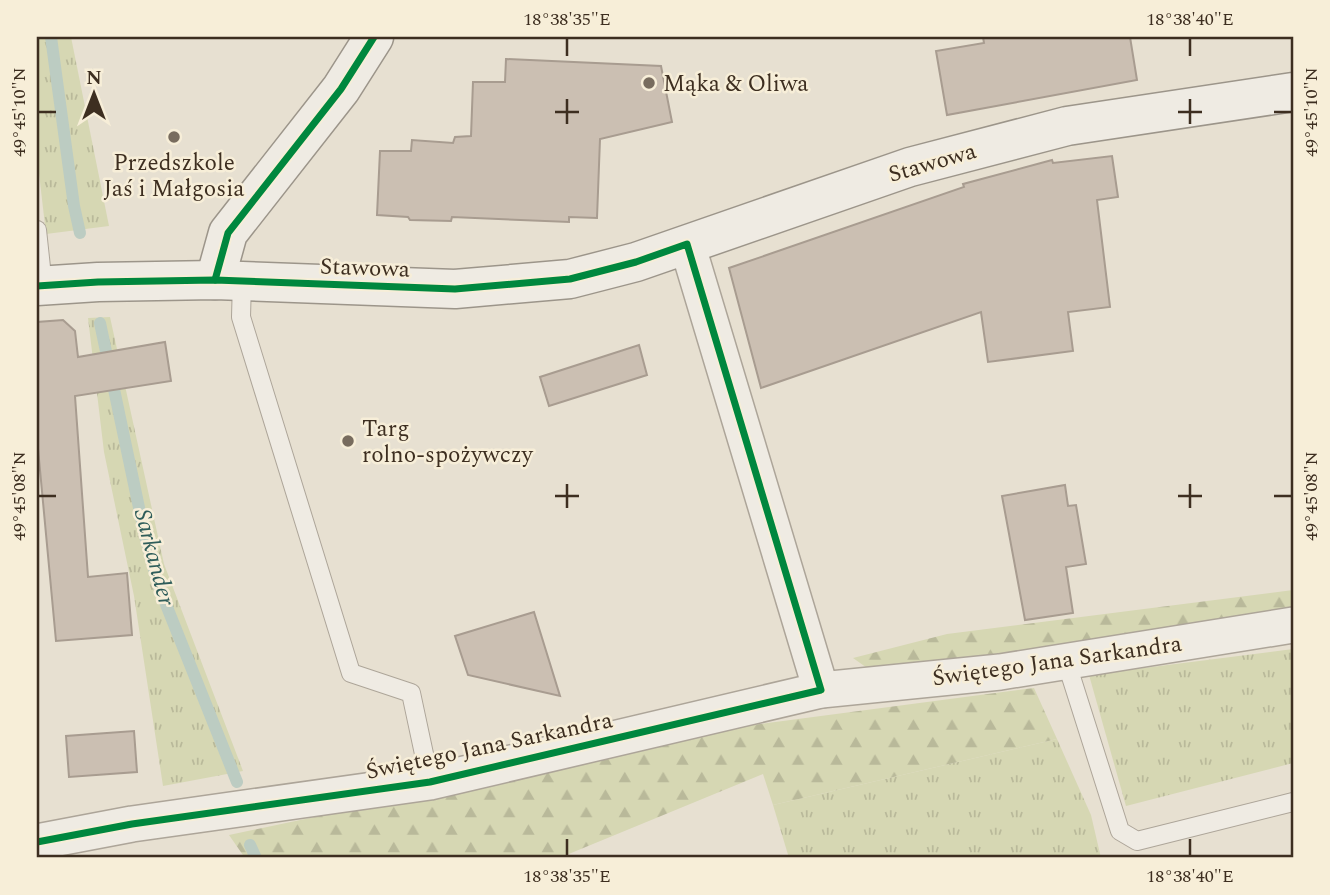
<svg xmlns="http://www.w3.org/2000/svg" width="1330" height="895" font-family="Spectral,serif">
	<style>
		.grass { fill: url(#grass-tufts) }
		.forest { fill: url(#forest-firs) }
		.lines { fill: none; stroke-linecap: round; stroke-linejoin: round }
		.stream { stroke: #bcccc2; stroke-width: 12 }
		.building { fill: #cbbfb2; stroke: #a89c90; stroke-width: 2 }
		.lane-casing { stroke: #ada599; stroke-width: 20 }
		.street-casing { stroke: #ada599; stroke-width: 38 }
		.secondary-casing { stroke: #9c958a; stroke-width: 41 }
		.lane { stroke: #efebe3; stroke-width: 18 }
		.street { stroke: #efebe3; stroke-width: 35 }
		.secondary { stroke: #efebe3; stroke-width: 38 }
		.cycleway-casing { stroke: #f7eed8; stroke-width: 11 }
		.cycleway { stroke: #00873e; stroke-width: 7 }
		.ticks { fill: none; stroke: #3d2e20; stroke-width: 2.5 }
		.poi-dot { fill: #786c5e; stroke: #f7eed8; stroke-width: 2.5 }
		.labels { text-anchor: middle; stroke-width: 5; stroke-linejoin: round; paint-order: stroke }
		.poi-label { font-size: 23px; fill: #3d2e20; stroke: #f7eed8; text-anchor: start }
		.street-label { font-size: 23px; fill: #3d2e20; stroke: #f7eed8 }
		.water-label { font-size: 24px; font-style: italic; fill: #2f5d5a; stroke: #f7eed8 }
		.neatline { fill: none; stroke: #3d2e20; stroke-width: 2.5 }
		.ticks-label { font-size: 18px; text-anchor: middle; fill: #3d2e20 }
	</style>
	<defs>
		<pattern id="grass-tufts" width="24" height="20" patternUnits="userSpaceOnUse" patternTransform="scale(1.75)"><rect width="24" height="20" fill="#d6d7b3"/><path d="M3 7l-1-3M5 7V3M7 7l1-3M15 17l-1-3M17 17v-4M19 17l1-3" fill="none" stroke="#b9b99a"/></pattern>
		<pattern id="forest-firs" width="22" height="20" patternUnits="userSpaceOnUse" patternTransform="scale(1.75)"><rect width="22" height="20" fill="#d6d7b3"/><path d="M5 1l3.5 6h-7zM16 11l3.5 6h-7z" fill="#b9b99a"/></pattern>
	</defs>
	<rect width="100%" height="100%" fill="#e7e0d1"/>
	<!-- grass -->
	<g class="grass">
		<polygon points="37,37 71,37 109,226 46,234 37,156"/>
		<polygon points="110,317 164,564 243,771 163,786 134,596 104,452 88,318"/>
		<polygon points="1293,649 1293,763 1126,806 1089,675"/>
		<polygon points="1057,739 1091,815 1101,858 789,858 773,805"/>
	</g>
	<!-- forest -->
	<g class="forest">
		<polygon points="1293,590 1293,614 1009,654 870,670 853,658 947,634"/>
		<polygon points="1034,688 1057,739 773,805 763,774 559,858 245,858 229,835 745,726"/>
	</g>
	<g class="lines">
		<!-- stream -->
		<g class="stream">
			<polyline points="51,37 74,206 80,233"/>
			<polyline points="100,323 145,536 159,587 237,782"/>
			<polyline points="250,845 256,858"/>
		</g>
	</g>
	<!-- building -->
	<g class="building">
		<polygon points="983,37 1130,37 1137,80 947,115 936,51 984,43"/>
		<polygon points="506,59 661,66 672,122 600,139 597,218 569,217 569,222 452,217 451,221 410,220 408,217 377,215 380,151 411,151 412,140 453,143 455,137 471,136 473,82 505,82"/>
		<polygon points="1112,156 1118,197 1097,200 1110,307 1068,312 1073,351 988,362 981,312 761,388 729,268 964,187 963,184 1052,160 1053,163"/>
		<polygon points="63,320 75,331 78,357 165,342 171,381 75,396 88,577 127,573 132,635 56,641 37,438 37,322"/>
		<polygon points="639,345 647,375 549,406 540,377"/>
		<polygon points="1065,485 1068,506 1076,505 1086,564 1066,567 1073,613 1025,620 1002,496"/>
		<polygon points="534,612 560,696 468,675 455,636"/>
		<polygon points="134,731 137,772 69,777 66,736"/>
	</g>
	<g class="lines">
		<defs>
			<g id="lane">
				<polyline points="37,230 43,286"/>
				<polyline points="242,281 241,317 351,673 411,693 430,782"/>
				<polyline points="1066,661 1120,831 1137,841 1293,802"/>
			</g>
			<g id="street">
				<polyline points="687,244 821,690"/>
				<polyline points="37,842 132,824 430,782 821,690 1000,672 1293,625"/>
			</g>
			<g id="secondary">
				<polyline points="215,280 228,233 341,89 374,37"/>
				<polyline points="37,286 98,282 215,280 455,289 570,279 636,262 910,167 1067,126 1293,92"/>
			</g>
		</defs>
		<!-- lane casing -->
		<use href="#lane" class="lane-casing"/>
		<!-- street casing -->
		<use href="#street" class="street-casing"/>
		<!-- secondary casing -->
		<use href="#secondary" class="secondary-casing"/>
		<!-- lane -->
		<use href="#lane" class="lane"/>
		<!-- street -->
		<use href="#street" class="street"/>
		<!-- secondary -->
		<use href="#secondary" class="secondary"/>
		<defs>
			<g id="cycleway">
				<polyline points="215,280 228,233 341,89 374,37"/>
				<polyline points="37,286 98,282 215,280 455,289 570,279 636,262 687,244 821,690 430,782 132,824 37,842"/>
			</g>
		</defs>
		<!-- cycleway casing -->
		<use href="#cycleway" class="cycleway-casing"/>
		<!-- cycleway -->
		<use href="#cycleway" class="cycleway"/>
	</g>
	<!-- ticks -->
	<path class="ticks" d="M567,38V56M1190,38V56M567,99V124M1190,99V124M38,112H56M555,112H579M1178,112H1202M1274,112H1292M567,484V508M1190,484V508M38,496H56M555,496H579M1178,496H1202M1274,496H1292M567,839V856M1190,839V856"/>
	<!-- markers -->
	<g class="poi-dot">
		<circle cx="649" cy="83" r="7"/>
		<circle cx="174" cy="137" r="7"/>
		<circle cx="348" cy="441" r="7"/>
	</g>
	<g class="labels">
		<!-- poi labels -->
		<g class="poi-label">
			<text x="663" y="91">Mąka &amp; Oliwa</text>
			<text x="174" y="170" text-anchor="middle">Przedszkole<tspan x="174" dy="26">Jaś i Małgosia</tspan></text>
			<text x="362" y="436">Targ<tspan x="362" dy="26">rolno-spożywczy</tspan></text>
		</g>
		<!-- street labels -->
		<g class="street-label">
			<text transform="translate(932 162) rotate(-16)" y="8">Stawowa</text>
			<text transform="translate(365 267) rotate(2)" y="8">Stawowa</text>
			<text transform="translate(1057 660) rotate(-8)" y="8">Świętego Jana Sarkandra</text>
			<text transform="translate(489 745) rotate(-12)" y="8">Świętego Jana Sarkandra</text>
		</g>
		<!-- water labels -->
		<g class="water-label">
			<text transform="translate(155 557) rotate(75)" y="8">Sarkander</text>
		</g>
	</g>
	<!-- border -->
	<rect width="1330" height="895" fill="none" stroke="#f7eed8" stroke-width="77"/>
	<!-- north arrow -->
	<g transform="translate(94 94)" stroke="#f7eed8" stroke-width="5" paint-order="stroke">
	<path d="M0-5L12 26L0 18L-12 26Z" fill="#3d2e20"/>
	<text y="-10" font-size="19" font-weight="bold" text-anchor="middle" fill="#3d2e20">N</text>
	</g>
	<rect x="38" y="38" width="1254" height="818" class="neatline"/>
	<g class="ticks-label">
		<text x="567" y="25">18°38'35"E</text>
		<text x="1190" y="25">18°38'40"E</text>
		<text transform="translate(19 112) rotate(-90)" y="6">49°45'10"N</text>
		<text transform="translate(1311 112) rotate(-90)" y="6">49°45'10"N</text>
		<text transform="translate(19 496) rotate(-90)" y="6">49°45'08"N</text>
		<text transform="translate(1311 496) rotate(-90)" y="6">49°45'08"N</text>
		<text x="567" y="882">18°38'35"E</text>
		<text x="1190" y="882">18°38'40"E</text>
	</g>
</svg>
